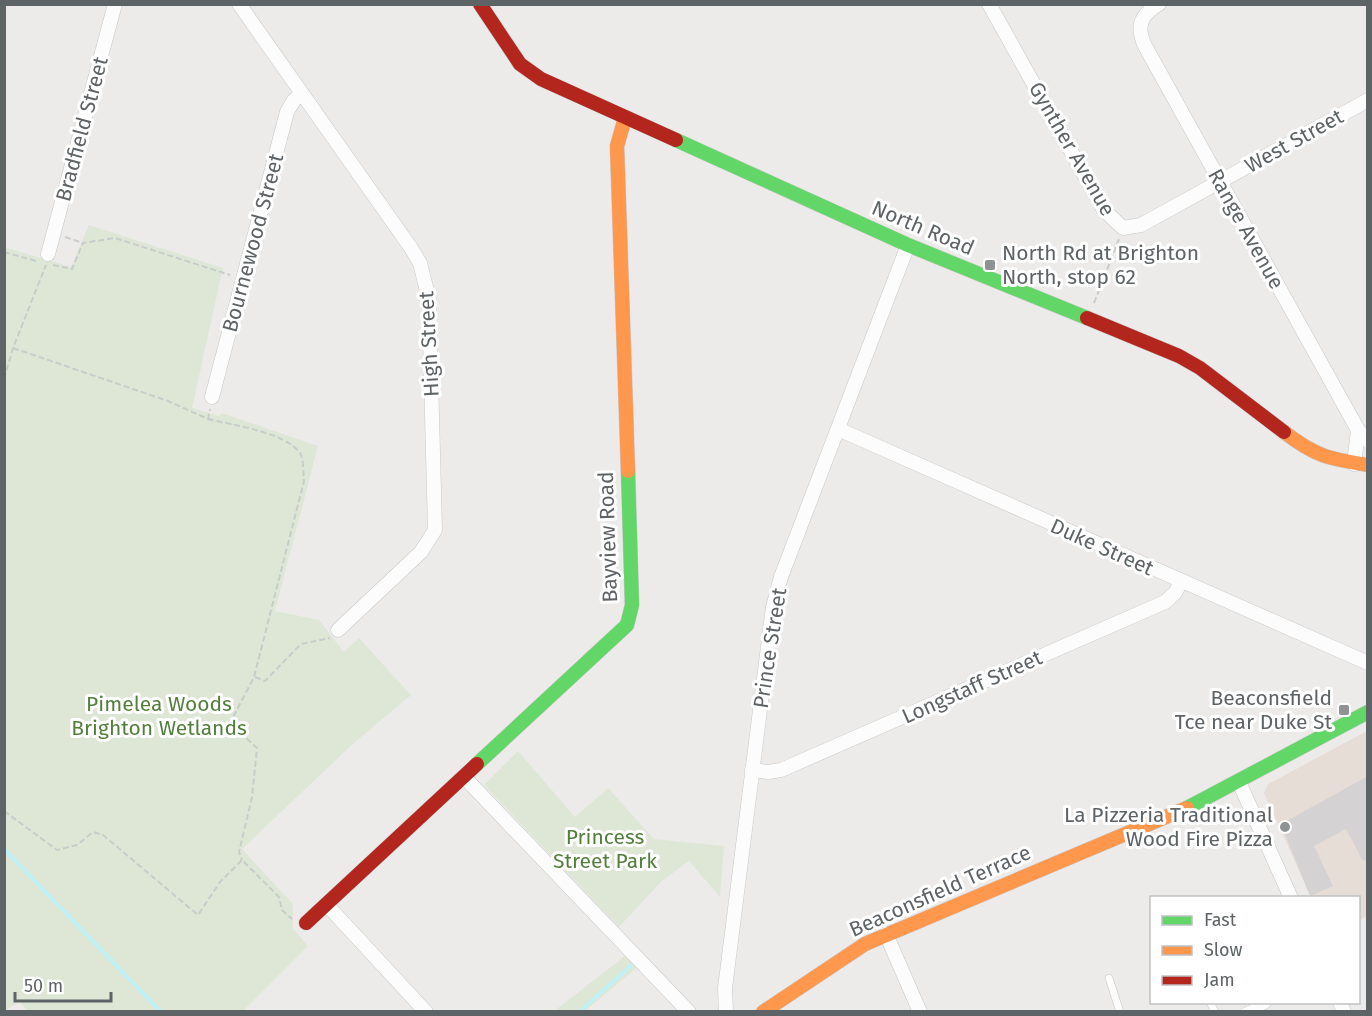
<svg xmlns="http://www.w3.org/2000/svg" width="1372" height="1016" font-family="'Fira Sans',sans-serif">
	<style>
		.commercial { fill: #e6ddd7 }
		.green { fill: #dee7d6 }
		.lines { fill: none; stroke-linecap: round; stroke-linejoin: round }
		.stream { stroke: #c1f1f4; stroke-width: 4 }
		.building { fill: #d4d2d2 }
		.lane-casing { stroke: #c8c8c7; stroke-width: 8 }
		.street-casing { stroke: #c8c8c7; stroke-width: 15 }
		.fast-casing { stroke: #c9c9c9; stroke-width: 15 }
		.slow-casing { stroke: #c9c9c9; stroke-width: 15 }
		.jam-casing { stroke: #c9c9c9; stroke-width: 15 }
		.path { stroke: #c8ccca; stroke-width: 2; stroke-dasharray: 6 3; stroke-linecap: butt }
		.lane { stroke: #fcfcfc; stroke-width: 7 }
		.street { stroke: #fcfcfc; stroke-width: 14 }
		.fast { stroke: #63d668; stroke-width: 14 }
		.slow { stroke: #ff974d; stroke-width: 14 }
		.jam { stroke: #b3261e; stroke-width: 14 }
		.poi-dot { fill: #909394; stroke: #fff; stroke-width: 2 }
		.labels { text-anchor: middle; stroke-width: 6; stroke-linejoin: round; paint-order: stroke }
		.street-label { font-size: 21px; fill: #5e6466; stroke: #fff }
		.poi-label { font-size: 21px; fill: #5e6466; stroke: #fff; text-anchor: end }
		.park-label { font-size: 21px; fill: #537f3c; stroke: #fff }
	</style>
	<rect width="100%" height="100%" fill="#edebe9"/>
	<!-- commercial -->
	<polygon class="commercial" points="1367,731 1367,916 1359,920 1358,898 1311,897 1264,793 1268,784"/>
	<!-- green -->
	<g class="green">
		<polygon points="89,225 223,268 192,408 219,416 222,413 318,446 275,611 319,620 344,652 359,638 411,695 355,742 242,849 293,904 293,928 308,946 243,1011 28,1012 19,1001 5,1011 4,247 71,267"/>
		<polygon points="518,751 575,817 608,788 654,839 724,846 720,897 689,861 662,881 619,927 484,785"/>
		<polygon points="630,952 641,964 585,1011 553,1012"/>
	</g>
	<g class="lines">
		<!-- stream -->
		<g class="stream">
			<polyline points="4,849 161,1012"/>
			<polyline points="579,1012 635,962"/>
		</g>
	</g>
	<!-- building -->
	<polygon class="building" points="1368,776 1368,858 1363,861 1346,829 1314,846 1333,886 1310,896 1281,824"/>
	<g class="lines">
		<defs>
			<g id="lane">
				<polyline points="1109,978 1120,1012"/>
				<polyline points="1210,1002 1215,1012"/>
				<polyline points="1244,1012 1258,1005"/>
			</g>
			<g id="street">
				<polyline points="239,4 411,248 420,263 429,299 435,530 421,552 338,630"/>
				<polyline points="989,4 1104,210 1123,228 1141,225 1368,100"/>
				<path d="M1159,4C1140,15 1136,27 1145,46L1358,430L1368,441"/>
				<polyline points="48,254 115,4"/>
				<polyline points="212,397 287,112 294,100 302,94"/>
				<polyline points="838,429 1368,663"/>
				<polyline points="1354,464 1358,430"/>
				<polyline points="752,770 768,772 781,770 1165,602 1175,593 1181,582"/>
				<polyline points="464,777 689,1012"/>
				<polyline points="1239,782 1291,898"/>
				<polyline points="327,905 426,1012"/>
				<polyline points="886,934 920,1012"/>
				<polyline points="1340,1002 1344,1012"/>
				<polyline points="1258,1005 1264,1002"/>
				<polyline points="726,1012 725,988 773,607 781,577 908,245"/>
			</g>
			<g id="fast">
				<polyline points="676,140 908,245 1087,318"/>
				<polyline points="477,764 627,625 632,605 628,471"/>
				<polyline points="1187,808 1368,712"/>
			</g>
			<g id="slow">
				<polyline points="625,118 617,146 628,471"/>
				<path d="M1284,432C1315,456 1329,459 1368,465"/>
				<polyline points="763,1012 865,944 1187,808"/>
			</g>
			<g id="jam">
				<polyline points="480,4 520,64 541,79 676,140"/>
				<polyline points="1087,318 1179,356 1200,368 1284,432"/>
				<polyline points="306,923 477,764"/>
			</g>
		</defs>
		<!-- lane casing -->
		<use href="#lane" class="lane-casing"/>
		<!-- street casing -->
		<use href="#street" class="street-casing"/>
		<!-- fast casing -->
		<use href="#fast" class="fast-casing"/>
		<!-- slow casing -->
		<use href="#slow" class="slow-casing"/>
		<!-- jam casing -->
		<use href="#jam" class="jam-casing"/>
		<!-- path -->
		<g class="path">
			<polyline points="65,237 83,243"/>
			<polyline points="4,252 36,261"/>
			<polyline points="53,265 72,269 83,243 115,238 230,275"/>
			<polyline points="1094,303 1119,239"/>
			<polyline points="13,348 168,401 208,419 210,409"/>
			<polyline points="4,379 13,348 46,265"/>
			<path d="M208,419C232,425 285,432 300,453C304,460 303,472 304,481L254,677L230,723L257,748L252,797L239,852L242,860"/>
			<polyline points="255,677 265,681 301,644 330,638"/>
			<polyline points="4,811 57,850 77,845 93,832 103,835 198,915 220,882 242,860 279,897 282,910 292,919"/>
		</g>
		<!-- lane -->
		<use href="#lane" class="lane"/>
		<!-- street -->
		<use href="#street" class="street"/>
		<!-- fast -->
		<use href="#fast" class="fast"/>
		<!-- slow -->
		<use href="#slow" class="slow"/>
		<!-- jam -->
		<use href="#jam" class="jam"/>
	</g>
	<!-- markers -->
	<g class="poi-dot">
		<rect x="984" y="259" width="12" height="12" rx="3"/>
		<rect x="1338" y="704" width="12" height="12" rx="3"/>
		<circle cx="1285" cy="827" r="6"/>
	</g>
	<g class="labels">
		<!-- street labels -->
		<g class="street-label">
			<text transform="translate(82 129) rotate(-75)" y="7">Bradfield Street</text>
			<text transform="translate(1294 141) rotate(-29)" y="7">West Street</text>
			<text transform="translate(1072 149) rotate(60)" y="7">Gynther Avenue</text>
			<text transform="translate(923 228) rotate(23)" y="7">North Road</text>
			<text transform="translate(1246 229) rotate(61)" y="7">Range Avenue</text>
			<text transform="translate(253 243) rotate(-75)" y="7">Bournewood Street</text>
			<text transform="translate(429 344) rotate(-93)" y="7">High Street</text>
			<text transform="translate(608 537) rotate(-92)" y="7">Bayview Road</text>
			<text transform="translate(1102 547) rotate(24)" y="7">Duke Street</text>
			<text transform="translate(770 648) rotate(-81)" y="7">Prince Street</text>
			<text transform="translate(972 687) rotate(-24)" y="7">Longstaff Street</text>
			<text transform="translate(940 891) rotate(-24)" y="7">Beaconsfield Terrace</text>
		</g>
		<!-- poi labels -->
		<g class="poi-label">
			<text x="1002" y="260" text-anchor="start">North Rd at Brighton<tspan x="1002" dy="24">North, stop 62</tspan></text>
			<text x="1332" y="705">Beaconsfield<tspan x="1332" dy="24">Tce near Duke St</tspan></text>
			<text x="1273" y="822">La Pizzeria Traditional<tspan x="1273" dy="24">Wood Fire Pizza</tspan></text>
		</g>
		<!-- park labels -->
		<g class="park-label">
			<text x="159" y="711">Pimelea Woods<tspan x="159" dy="24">Brighton Wetlands</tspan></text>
			<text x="605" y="844">Princess<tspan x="605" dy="24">Street Park</tspan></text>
		</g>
	</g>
	<!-- border -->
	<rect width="1372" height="1016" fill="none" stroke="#5e6466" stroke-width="12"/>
	<!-- legend -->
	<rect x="1150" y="896" width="210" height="108" fill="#ffffff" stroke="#bfc1c2" stroke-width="1.5"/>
	<rect x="1162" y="916" width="30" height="9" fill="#63d668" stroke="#bfc1c2" stroke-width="1.5"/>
	<text x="1204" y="926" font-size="18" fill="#5e6466">Fast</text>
	<rect x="1162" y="946" width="30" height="9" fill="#ff974d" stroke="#bfc1c2" stroke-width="1.5"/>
	<text x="1204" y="956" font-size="18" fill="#5e6466">Slow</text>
	<rect x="1162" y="976" width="30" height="9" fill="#b3261e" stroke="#bfc1c2" stroke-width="1.5"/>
	<text x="1204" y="986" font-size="18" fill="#5e6466">Jam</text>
	<!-- scale -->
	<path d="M15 992v9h96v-9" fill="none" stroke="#5e6466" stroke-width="3"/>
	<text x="24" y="992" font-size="18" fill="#5e6466" stroke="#ffffff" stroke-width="4.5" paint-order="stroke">50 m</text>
</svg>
